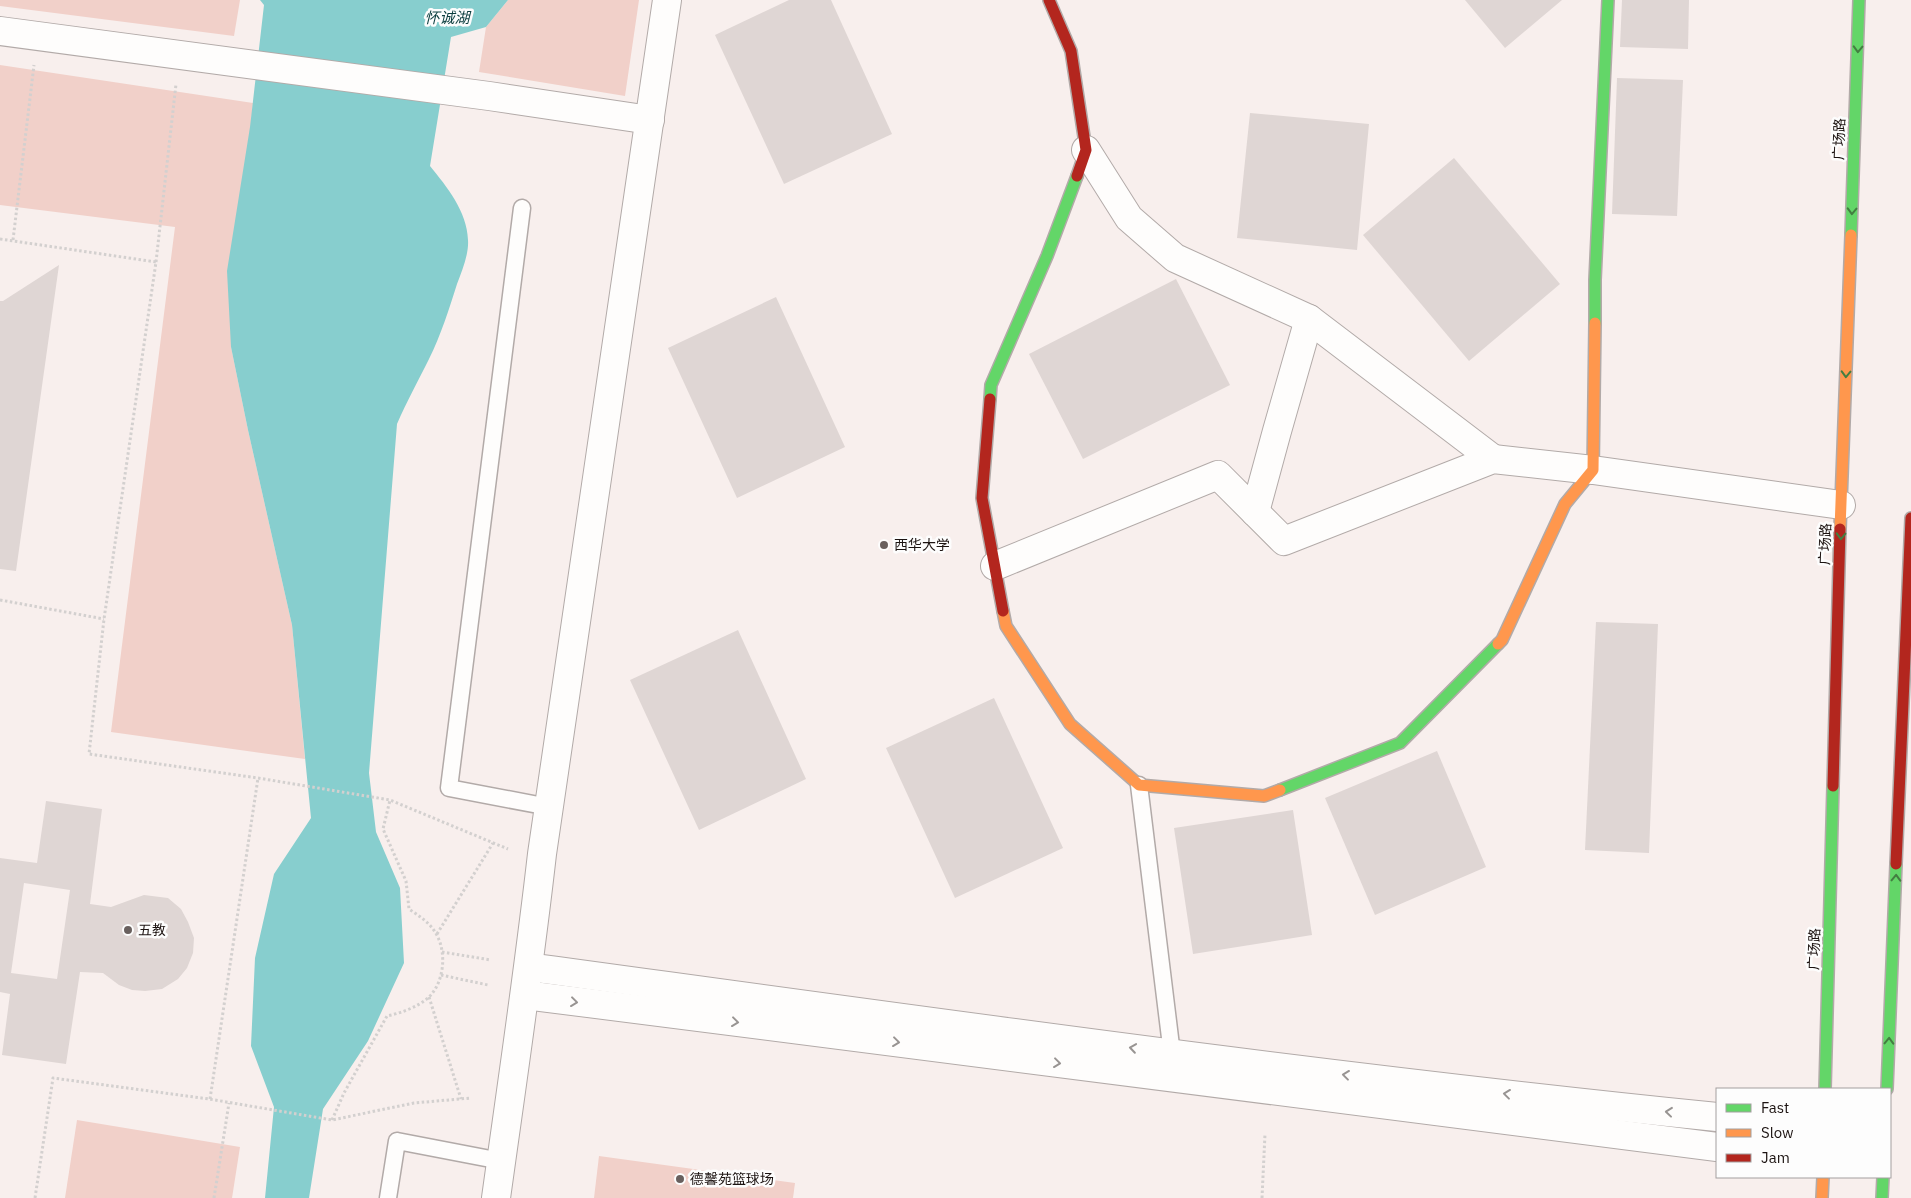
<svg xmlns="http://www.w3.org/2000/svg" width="1911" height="1198" font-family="'IBM Plex Sans','Noto Sans SC',sans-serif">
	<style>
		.green { fill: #f1d0c9 }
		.water { fill: #87cece }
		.building { fill: #dfd6d4; fill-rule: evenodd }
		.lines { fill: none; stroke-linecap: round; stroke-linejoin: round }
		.lane-casing { stroke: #b2aaa8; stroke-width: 19 }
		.street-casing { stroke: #b2aaa8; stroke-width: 30 }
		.fast-casing { stroke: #b2aaa8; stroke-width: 14 }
		.slow-casing { stroke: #b2aaa8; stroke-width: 14 }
		.jam-casing { stroke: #b2aaa8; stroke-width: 14 }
		.path { stroke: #d3d0cf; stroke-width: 3; stroke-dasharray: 2.5 2.5; stroke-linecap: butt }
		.lane { stroke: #fefdfc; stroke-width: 16 }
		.street { stroke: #fefdfc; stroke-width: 28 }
		.fast { stroke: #63d668; stroke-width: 11 }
		.slow { stroke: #ff974d; stroke-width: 11 }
		.jam { stroke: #b3261e; stroke-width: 11 }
		.oneway { stroke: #437e41 }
		.oneway2 { stroke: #989492 }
		.poi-dot { fill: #69605e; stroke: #fdfdfd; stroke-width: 2 }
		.labels { text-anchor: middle; stroke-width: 5; stroke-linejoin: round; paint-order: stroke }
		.street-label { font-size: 14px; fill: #1c1311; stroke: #fdfdfd }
		.poi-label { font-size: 14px; fill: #1c1311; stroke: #fdfdfd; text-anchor: start }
		.water-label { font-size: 15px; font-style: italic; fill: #0b3d3e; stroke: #fdfdfd }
	</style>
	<rect width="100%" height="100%" fill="#f8efed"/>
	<!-- green -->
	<g class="green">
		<polygon points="0,0 240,0 234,36 0,6"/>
		<polygon points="508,0 639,0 625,96 479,72 486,27"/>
		<polygon points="0,65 253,103 231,347 248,430 292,625 305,759 111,732 175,227 0,205"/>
		<polygon points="77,1120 240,1147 232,1198 65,1198"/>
		<polygon points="599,1156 795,1183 793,1198 594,1198"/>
	</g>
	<!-- water -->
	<path class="water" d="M260,0H508L486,27L451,37L430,166C447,187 467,211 468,240C469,254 462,271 457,284C449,309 441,335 429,359C418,381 407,401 397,424L369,773L376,832L400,888L404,963L368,1041L323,1109L309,1198H265L274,1107L251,1046L255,958L274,874L311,818L292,625L248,430L231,347L227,271L250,127L264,5Z"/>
	<!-- building -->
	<g class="building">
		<polygon points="789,0 831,0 892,134 784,184 715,35"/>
		<polygon points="1465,0 1562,0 1505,48"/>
		<polygon points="1622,0 1689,0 1688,49 1620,47"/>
		<polygon points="1617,78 1683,80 1677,216 1612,214"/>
		<polygon points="1250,113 1369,124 1357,250 1237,238"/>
		<polygon points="1454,158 1560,284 1469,361 1363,235"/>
		<polygon points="59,265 16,571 0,569 0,301 3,301"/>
		<polygon points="1176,279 1230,385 1083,459 1029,354"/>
		<polygon points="776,297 845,447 737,498 668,348"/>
		<polygon points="1596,622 1658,624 1649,853 1585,850"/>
		<polygon points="738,630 806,779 699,830 630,680"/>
		<polygon points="994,698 1063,848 955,898 886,748"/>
		<polygon points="1437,751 1486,867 1375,915 1325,798"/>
		<path d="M46,801L102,809L90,904L111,907L144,895L168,898L181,909L188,922L194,938L193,953L187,968L178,979L162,989L145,991L132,990L119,985L103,973L80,972L66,1064L2,1055L10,994L0,992V858L37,863ZM24,883L70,890L57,979L11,973Z"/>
		<polygon points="1293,810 1312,935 1193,954 1174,828"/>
	</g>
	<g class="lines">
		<defs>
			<g id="lane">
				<polyline points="522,208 449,788 549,807"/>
				<polyline points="1139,785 1172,1054"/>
				<polyline points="388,1198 397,1141 501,1161"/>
			</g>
			<g id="street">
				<polyline points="0,31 489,96 650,120"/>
				<polyline points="1086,150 1129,218 1175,258 1309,319 1493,459"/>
				<polyline points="1255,512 1277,431 1309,319"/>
				<polyline points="995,566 1218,475 1284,541 1493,459 1593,470 1841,505"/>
				<path d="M529,967C925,1021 1320,1077 1717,1117"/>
				<polyline points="525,995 1717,1147"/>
				<path d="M496,1198C512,1083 529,969 542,854L667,0"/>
			</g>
			<g id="fast">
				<polyline points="1851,235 1859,0"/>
				<polyline points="1595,323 1595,280 1608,0"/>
				<polyline points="990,399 991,385 1047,256 1077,176"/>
				<polyline points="1280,790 1400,743 1498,644"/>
				<polyline points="1825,1089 1833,786"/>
				<polyline points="1887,1089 1896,864"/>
				<polyline points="1882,1198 1883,1177"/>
			</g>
			<g id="slow">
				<polyline points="1840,529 1851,235"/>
				<polyline points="1003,611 1006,626 1070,724 1139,785 1264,796 1280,790"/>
				<polyline points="1498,644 1502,640 1565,504 1593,470 1595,323"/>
				<polyline points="1822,1198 1823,1177"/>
			</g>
			<g id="jam">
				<polyline points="1049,0 1071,51 1086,150 1077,176"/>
				<polyline points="990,399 982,498 1003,611"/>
				<polyline points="1833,786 1840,529"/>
				<polyline points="1896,864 1911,518"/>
			</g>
		</defs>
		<!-- lane casing -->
		<use href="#lane" class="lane-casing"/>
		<!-- street casing -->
		<use href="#street" class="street-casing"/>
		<!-- fast casing -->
		<use href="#fast" class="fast-casing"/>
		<!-- slow casing -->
		<use href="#slow" class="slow-casing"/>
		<!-- jam casing -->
		<use href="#jam" class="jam-casing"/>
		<!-- path -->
		<g class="path">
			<polyline points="0,239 156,262 104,619 89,754 258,778 390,800 508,849"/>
			<polyline points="13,240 34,65"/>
			<polyline points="156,262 176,84"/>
			<polyline points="0,600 104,619"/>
			<polyline points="437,934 493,843"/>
			<polyline points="442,952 491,960"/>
			<polyline points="441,975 488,985"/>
			<polyline points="429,997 461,1099"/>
			<polyline points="210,1099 258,778"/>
			<path d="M332,1120L344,1093L387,1016C401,1013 418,1007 429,997C445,981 447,950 435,932C429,922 419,916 409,909L406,881L383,829L390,800"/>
			<polyline points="35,1198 53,1078 209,1099 332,1120 414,1103 471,1098"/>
			<polyline points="214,1198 229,1103"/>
			<polyline points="1262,1198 1265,1134"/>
		</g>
		<!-- lane -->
		<use href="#lane" class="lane"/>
		<!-- street -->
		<use href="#street" class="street"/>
		<!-- fast -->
		<use href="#fast" class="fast"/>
		<!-- slow -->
		<use href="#slow" class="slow"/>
		<!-- jam -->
		<use href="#jam" class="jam"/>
	</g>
	<!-- one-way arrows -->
	<defs><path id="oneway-chevron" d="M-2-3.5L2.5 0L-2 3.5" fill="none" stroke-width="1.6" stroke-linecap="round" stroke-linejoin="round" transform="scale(1.25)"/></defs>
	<g class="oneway">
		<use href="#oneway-chevron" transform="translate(1858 49) rotate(92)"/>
		<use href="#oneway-chevron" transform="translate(1852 211) rotate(92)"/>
		<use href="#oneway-chevron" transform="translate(1846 374) rotate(92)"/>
		<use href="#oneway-chevron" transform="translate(1841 536) rotate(92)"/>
		<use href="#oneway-chevron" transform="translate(1896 878) rotate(-88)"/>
		<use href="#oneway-chevron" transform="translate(1889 1041) rotate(-88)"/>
	</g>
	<g class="oneway2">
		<use href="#oneway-chevron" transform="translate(574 1002) rotate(7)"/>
		<use href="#oneway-chevron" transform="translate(735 1022) rotate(7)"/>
		<use href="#oneway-chevron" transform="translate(896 1042) rotate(7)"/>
		<use href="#oneway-chevron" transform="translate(1133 1048) rotate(-172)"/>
		<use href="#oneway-chevron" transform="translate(1057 1063) rotate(7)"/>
		<use href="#oneway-chevron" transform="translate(1346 1075) rotate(-173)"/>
		<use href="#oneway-chevron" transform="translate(1507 1094) rotate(-173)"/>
		<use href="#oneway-chevron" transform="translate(1669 1112) rotate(-174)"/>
	</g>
	<!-- markers -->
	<g class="poi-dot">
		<circle cx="884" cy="545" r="5"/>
		<circle cx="128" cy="930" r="5"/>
		<circle cx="680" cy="1179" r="5"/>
	</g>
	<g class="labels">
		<!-- street labels -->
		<g class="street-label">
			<text transform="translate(1839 139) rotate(-88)" y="5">广场路</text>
			<text transform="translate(1825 544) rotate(-88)" y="5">广场路</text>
			<text transform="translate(1814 949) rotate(-88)" y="5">广场路</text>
		</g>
		<!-- poi labels -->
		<g class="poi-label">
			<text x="894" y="550">西华大学</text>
			<text x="138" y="935">五教</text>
			<text x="690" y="1184">德馨苑篮球场</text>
		</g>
		<!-- water labels -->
		<g class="water-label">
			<text x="447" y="23">怀诚湖</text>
		</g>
	</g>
	<!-- legend -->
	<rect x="1716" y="1088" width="175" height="90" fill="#fdfdfd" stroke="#a39f9f"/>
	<rect x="1726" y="1104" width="25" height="8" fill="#63d668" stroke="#a39f9f"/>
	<text x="1761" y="1113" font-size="15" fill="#1c1311">Fast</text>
	<rect x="1726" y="1129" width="25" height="8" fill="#ff974d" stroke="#a39f9f"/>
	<text x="1761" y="1138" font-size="15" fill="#1c1311">Slow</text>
	<rect x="1726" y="1154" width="25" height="8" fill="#b3261e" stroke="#a39f9f"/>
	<text x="1761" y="1163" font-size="15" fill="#1c1311">Jam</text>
</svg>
